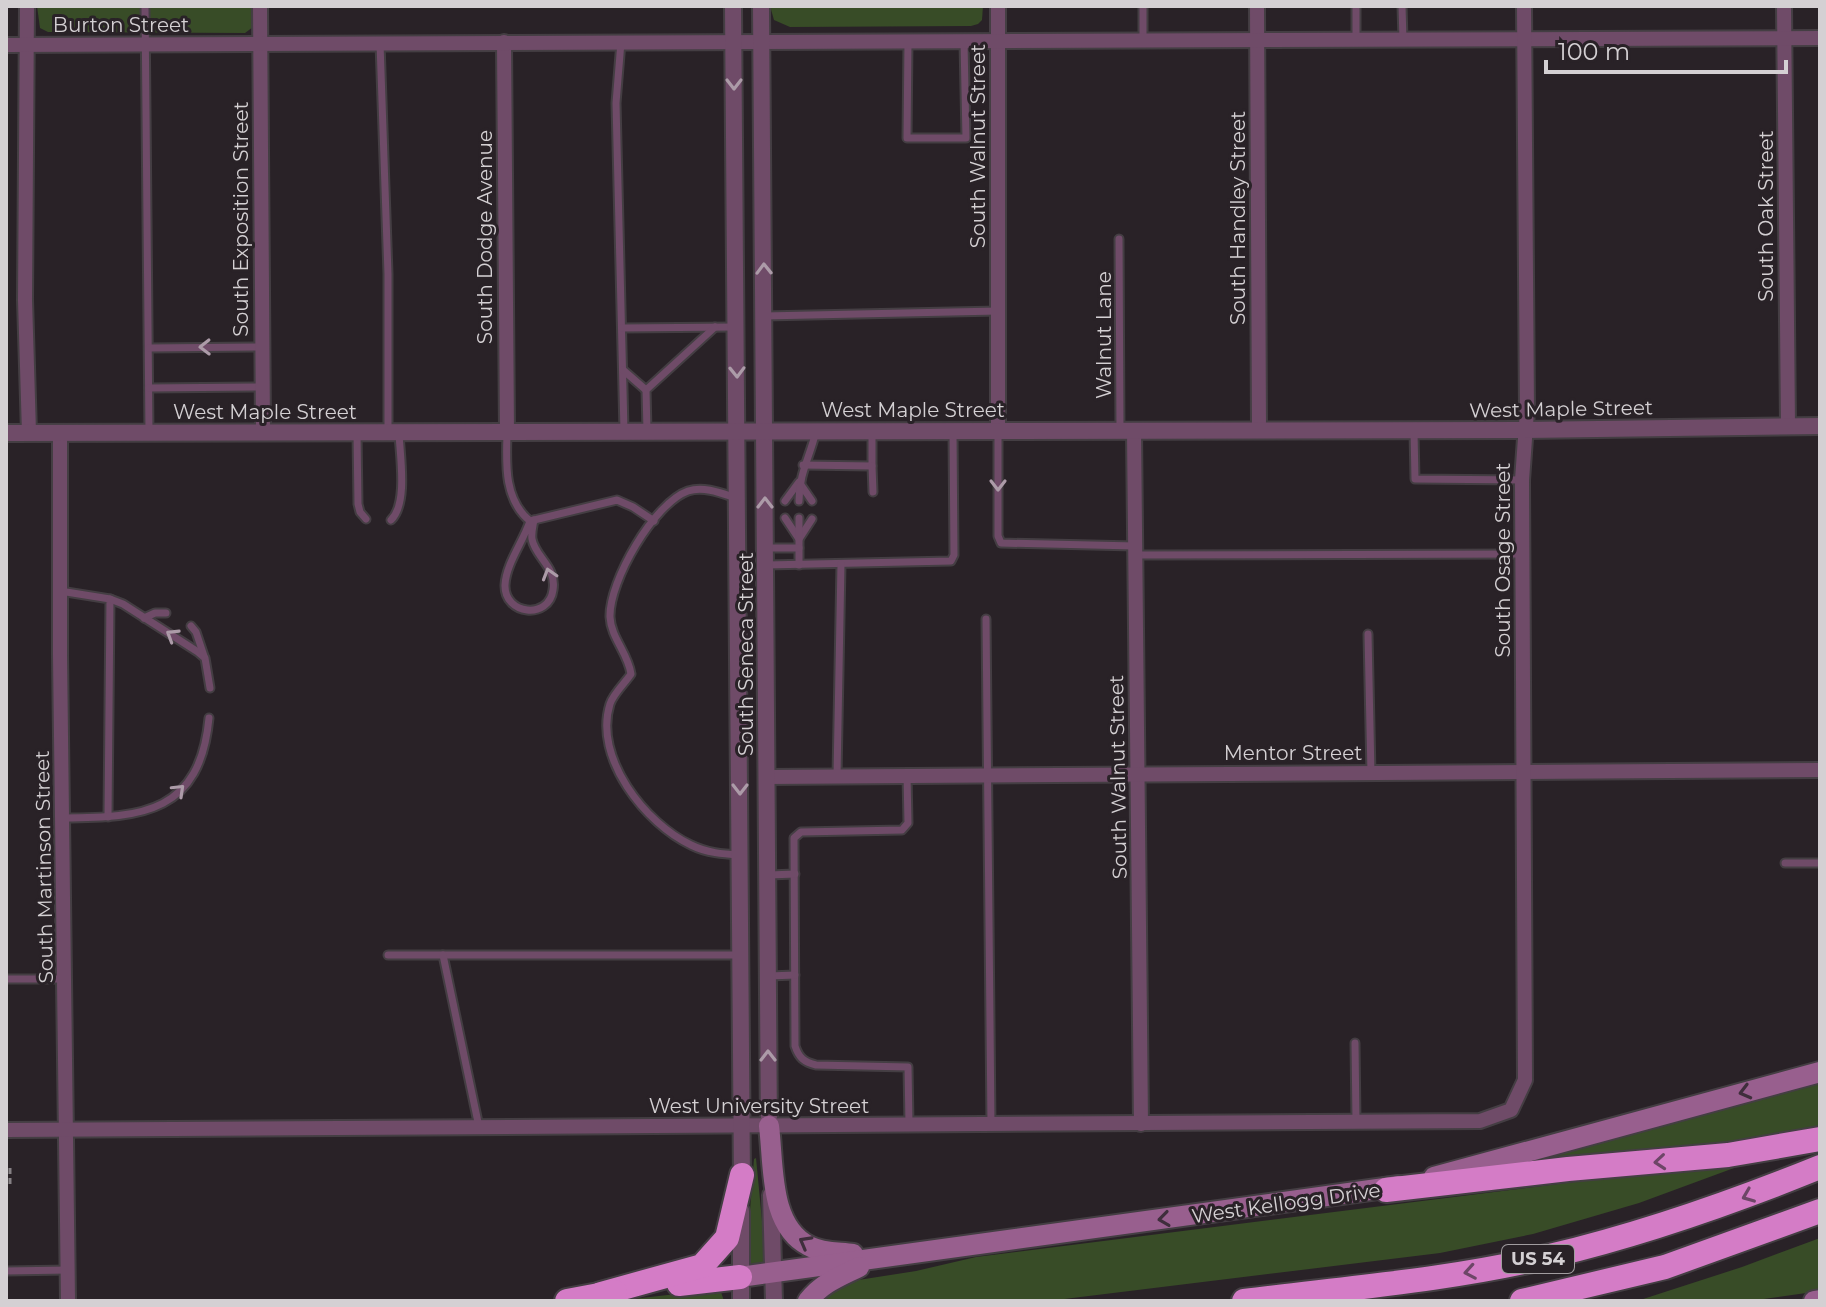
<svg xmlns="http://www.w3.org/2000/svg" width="1826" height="1307" font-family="Montserrat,sans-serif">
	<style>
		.green { fill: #384c27 }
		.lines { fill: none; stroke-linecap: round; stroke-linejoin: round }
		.service-casing { stroke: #443e43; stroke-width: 11 }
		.minor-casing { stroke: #443e43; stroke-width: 18 }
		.tertiary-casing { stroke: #443e43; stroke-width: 20 }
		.secondary-casing { stroke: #443e43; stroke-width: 24 }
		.motorway-casing { stroke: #443e43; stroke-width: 28 }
		.path { stroke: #858084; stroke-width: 3; stroke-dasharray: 6 4; stroke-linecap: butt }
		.service { stroke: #6f4b68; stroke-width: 7 }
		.minor { stroke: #6f4b68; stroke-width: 14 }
		.tertiary { stroke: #6f4b68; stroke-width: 16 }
		.secondary { stroke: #985f8e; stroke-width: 20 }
		.motorway { stroke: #d47cc6; stroke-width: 24 }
		.oneway { stroke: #ac9ba8 }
		.oneway2 { stroke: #3f2e3c }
		.oneway3 { stroke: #6d4667 }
		.labels { text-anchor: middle; stroke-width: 6; stroke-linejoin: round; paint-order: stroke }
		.shield { fill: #292227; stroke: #a19c9f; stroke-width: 2 }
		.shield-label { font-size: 18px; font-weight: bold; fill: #d4d0d3 }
		.street-label { font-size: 20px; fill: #d4d0d3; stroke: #292227 }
	</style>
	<rect width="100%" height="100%" fill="#292227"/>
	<!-- green -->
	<g class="green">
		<polygon points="37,6 254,6 253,27 245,33 48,32 40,28"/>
		<polygon points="770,6 983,6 982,20 978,24 971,26 790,27 774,20"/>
		<polygon points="1820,1082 1820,1126 1708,1145 1529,1167 1528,1161"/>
		<polygon points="756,1158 766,1262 749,1264 748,1236 754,1159"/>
		<polygon points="1732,1162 1734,1168 1639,1203 1533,1234 1440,1253 1048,1301 818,1301 839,1283 916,1271 976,1257"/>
		<polygon points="1820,1238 1820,1291 1749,1301 1637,1301 1742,1267"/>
		<polygon points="720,1289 724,1301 615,1301"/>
	</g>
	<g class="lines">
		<defs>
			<g id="service">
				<polyline points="145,6 149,432"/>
				<polyline points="1143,6 1143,41"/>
				<polyline points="1356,6 1356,40"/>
				<polyline points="1402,6 1403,40"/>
				<polyline points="621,42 616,103 624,431"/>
				<polyline points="908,42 907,138 966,138 964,42"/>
				<polyline points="380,43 388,274 388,432"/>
				<polyline points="1119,239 1120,430"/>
				<polyline points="764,316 998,311"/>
				<polyline points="622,328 735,327"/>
				<polyline points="149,348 262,347"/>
				<polyline points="623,370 646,390"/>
				<polyline points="149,388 262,387"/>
				<polyline points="647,431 646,390 715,327"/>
				<polyline points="998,432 998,536 1001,543 1135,546"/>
				<polyline points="1414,432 1415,479 1522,480"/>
				<polyline points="357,434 358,504 360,512 366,519"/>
				<path d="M507,434C506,464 504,500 530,521L617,500L633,507L654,521"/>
				<polyline points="803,465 872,466 872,433"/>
				<polyline points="872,466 873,492"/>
				<path d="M736,498C721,493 704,486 688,491C654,503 609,581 610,617C611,638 628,653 631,674C625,683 613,694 610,704C593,758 646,824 691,845C707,853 723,854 740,855"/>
				<polyline points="785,501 799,482 812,501"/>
				<path d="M799,501C799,473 810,457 816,431"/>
				<polyline points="785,518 799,539 812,519"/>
				<polyline points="799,518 799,565"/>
				<path d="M391,520C408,504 400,456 399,433"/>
				<path d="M530,521C523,542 506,564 505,585C504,615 549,620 553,590C557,567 535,557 532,539C531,533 533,526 534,520"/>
				<polyline points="766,548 799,548"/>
				<polyline points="1135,555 1523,554"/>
				<polyline points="766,565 951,561 954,555 953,432"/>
				<polyline points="60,591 110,599 108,817"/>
				<polyline points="110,599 123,604 198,652 205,658 210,688"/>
				<polyline points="144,618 155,613 166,613"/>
				<polyline points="986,619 991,1124"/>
				<polyline points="191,626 196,632 204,656"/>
				<polyline points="1368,634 1371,774"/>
				<path d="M907,775L908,823L902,830L801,832L794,838L795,1046C799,1058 804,1062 816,1065L908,1067L909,1124"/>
				<polyline points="837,776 841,564"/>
				<path d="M63,818C144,818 200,812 209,718"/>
				<polyline points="1785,863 1820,863"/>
				<polyline points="769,875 795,874"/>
				<polyline points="388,955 738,955"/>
				<polyline points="443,955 479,1127"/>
				<polyline points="769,976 795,975"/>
				<polyline points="6,979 64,979"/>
				<polyline points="1355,1043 1356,1121"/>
				<polyline points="6,1271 68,1270"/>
			</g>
			<g id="minor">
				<polyline points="27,6 25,300 29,433"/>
				<polyline points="260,6 263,432"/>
				<polyline points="998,6 998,430"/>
				<polyline points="1257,6 1259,430"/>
				<polyline points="1784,6 1788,426"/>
				<polyline points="504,42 507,432"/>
				<polyline points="6,45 1820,38"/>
				<polyline points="1134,430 1141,1124"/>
				<polyline points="60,432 60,655 68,1301"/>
				<polyline points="766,777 1820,770"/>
				<polyline points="6,1130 1480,1121 1511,1110 1525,1080 1522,480 1527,411 1524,6"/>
			</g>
			<g id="tertiary">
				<polyline points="733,6 742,1183"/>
				<polyline points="761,6 769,1135"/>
				<polyline points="6,433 1525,430 1820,426"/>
				<polyline points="771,1195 774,1301"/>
				<polyline points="741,1301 741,1211"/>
			</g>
			<g id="secondary">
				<path d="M769,1126C774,1166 769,1226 809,1246C822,1253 839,1252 853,1254"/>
				<polyline points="1434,1177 1820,1072"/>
				<polyline points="740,1277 1399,1186"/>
				<path d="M808,1301C822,1283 839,1277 859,1267"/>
				<polyline points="1814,1301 1820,1300"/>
			</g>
			<g id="motorway">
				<polyline points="1386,1190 1568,1169 1728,1155 1820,1139"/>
				<polyline points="679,1284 740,1277"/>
				<polyline points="601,1294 702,1266 727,1238 742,1175"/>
				<polyline points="567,1301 615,1292"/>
				<path d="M1244,1301C1346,1288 1450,1280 1550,1256C1643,1234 1731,1203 1820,1167"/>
				<polyline points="1522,1301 1665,1267 1820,1211"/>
			</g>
		</defs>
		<!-- service casing -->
		<use href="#service" class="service-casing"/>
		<!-- minor casing -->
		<use href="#minor" class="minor-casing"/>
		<!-- tertiary casing -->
		<use href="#tertiary" class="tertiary-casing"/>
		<!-- secondary casing -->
		<use href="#secondary" class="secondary-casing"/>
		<!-- motorway casing -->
		<use href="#motorway" class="motorway-casing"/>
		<!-- path -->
		<polyline class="path" points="10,1184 10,1164"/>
		<!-- service -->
		<use href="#service" class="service"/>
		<!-- minor -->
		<use href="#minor" class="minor"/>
		<!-- tertiary -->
		<use href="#tertiary" class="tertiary"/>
		<!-- secondary -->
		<use href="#secondary" class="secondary"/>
		<!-- motorway -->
		<use href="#motorway" class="motorway"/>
	</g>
	<!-- one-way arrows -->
	<defs><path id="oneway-chevron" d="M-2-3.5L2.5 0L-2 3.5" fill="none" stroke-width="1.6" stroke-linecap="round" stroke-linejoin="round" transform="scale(2)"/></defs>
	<g class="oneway">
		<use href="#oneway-chevron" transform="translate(734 84) rotate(90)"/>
		<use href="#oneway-chevron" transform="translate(764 269) rotate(-91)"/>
		<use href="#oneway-chevron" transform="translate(205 347) rotate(179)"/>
		<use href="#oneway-chevron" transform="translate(737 372) rotate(89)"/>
		<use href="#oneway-chevron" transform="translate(998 485) rotate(90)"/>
		<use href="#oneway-chevron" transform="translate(765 503) rotate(-90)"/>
		<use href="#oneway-chevron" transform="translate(549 574) rotate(-107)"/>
		<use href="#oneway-chevron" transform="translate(172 635) rotate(-148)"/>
		<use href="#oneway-chevron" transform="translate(740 789) rotate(90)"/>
		<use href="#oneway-chevron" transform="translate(179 790) rotate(-44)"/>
		<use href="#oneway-chevron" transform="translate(768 1056) rotate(-90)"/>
	</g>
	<g class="oneway2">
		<use href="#oneway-chevron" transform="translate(1745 1092) rotate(165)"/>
		<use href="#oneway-chevron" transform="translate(1164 1219) rotate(172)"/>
		<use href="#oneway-chevron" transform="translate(805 1242) rotate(-151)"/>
	</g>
	<g class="oneway3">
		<use href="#oneway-chevron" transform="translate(1660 1162) rotate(175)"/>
		<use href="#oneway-chevron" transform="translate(1748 1196) rotate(158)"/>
		<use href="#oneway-chevron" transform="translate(1470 1272) rotate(170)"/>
	</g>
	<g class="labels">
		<!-- shield labels -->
		<rect class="shield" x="1502" y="1245" width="72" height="28" rx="6"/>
		<g class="shield-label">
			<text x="1538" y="1265">US 54</text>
		</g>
		<!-- street labels -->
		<g class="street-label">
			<text x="121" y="32">Burton Street</text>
			<text transform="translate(978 146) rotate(-90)" y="7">South Walnut Street</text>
			<text transform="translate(1766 216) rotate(-90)" y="7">South Oak Street</text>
			<text transform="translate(1238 218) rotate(-90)" y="7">South Handley Street</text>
			<text transform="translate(241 219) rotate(-90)" y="7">South Exposition Street</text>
			<text transform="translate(485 237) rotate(-90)" y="7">South Dodge Avenue</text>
			<text transform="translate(1104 335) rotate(-90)" y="7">Walnut Lane</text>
			<text transform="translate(1561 409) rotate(-1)" y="7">West Maple Street</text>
			<text x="913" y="417">West Maple Street</text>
			<text x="265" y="419">West Maple Street</text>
			<text transform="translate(1503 560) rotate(-90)" y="7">South Osage Street</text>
			<text transform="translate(746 654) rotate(-90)" y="7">South Seneca Street</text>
			<text x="1293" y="760">Mentor Street</text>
			<text transform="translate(1118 777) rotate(-91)" y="7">South Walnut Street</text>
			<text transform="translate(44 867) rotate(-91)" y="7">South Martinson Street</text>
			<text x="759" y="1113">West University Street</text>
			<text transform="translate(1286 1203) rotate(-8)" y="7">West Kellogg Drive</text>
		</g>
	</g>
	<!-- border -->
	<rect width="1826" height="1307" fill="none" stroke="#d4d0d3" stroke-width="16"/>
	<!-- scale -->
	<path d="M1546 60v12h240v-12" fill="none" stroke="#d4d0d3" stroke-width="4"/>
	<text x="1558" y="60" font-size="24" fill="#d4d0d3" stroke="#292227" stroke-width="6" paint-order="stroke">100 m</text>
</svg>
